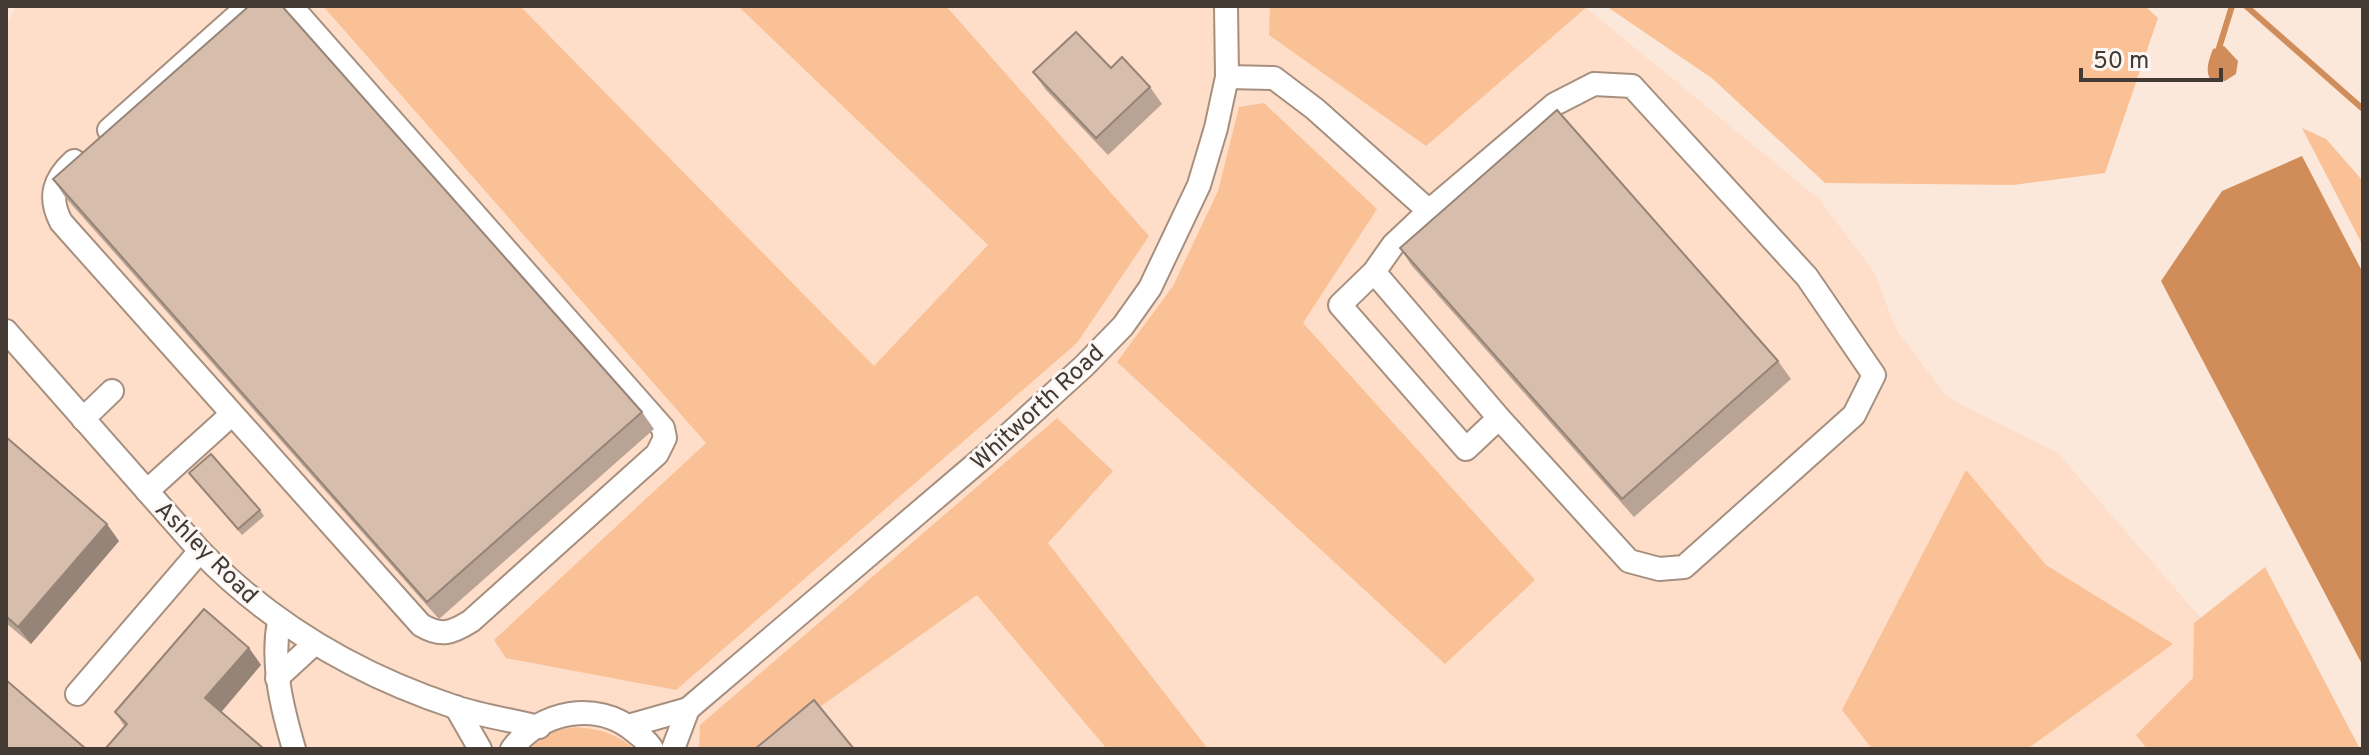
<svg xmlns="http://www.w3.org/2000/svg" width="2369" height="755" font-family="Overpass,sans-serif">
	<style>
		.built { fill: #fedec8 }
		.green { fill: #fac197 }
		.water { fill: #d08d5a }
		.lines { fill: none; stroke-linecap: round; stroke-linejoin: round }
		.stream { stroke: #d08d5a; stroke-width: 6 }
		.minor-casing { stroke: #a68f7f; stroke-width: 26 }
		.minor { stroke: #fff; stroke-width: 22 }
		.wall { fill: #b8a394 }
		.shaded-wall { fill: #968478 }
		.building { fill: #d6bdac; stroke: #968478; stroke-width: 2 }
		.labels { text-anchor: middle; stroke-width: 6; stroke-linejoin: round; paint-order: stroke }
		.street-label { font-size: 24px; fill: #433a33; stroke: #fdf8f5 }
	</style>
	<rect width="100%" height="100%" fill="#fce8da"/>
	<!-- built -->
	<polygon class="built" points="17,6 1584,6 1819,199 1874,272 1896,329 1947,397 2058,453 2211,630 2270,749 6,749 6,23"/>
	<!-- green -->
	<g class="green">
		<polygon points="323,6 520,6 874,366 988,245 738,6 946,6 1149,236 1077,343 676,690 506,658 494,640 706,443"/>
		<polygon points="1270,6 1588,6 1426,146 1269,35"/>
		<polygon points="1606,6 2145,6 2158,18 2105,173 2013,185 1825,183 1713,79"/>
		<polygon points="1264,103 1377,209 1303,323 1535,580 1445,664 1117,362 1173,286 1218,191 1239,107"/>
		<polygon points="2302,128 2326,139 2363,181 2363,246"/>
		<polygon points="1057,418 1113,471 1048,543 1208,749 1107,749 977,595 761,749 699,749 700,725"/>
		<polygon points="1966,470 2046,565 2173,644 2027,749 1872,749 1842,710"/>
		<polygon points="2265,567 2360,749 2147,749 2136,735 2193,678 2194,623"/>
		<path d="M575,727C599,729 616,733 634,749H527L553,731Z"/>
	</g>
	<!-- water -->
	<g class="water">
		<path d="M2224,46L2238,61L2236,74L2225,81L2210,79C2205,70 2209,59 2213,49Z"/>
		<polygon points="2302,156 2363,273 2363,666 2161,281 2222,191"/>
	</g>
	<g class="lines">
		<!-- stream -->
		<g class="stream">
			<polyline points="2246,6 2363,109"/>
			<polyline points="2219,48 2232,6"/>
		</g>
		<defs>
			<g id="minor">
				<polyline points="1227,77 1274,78 1315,109 1429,211"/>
				<polyline points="109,130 248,6"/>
				<path d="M74,161C54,179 48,197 61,222L421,625C441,637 452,633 471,621L657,454L665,438L663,428L291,6"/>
				<polyline points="1374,272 1499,418 1466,449 1340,305 1374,272 1393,245 1429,211 1555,104 1594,84 1632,86 1807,277 1874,375 1854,415 1684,567 1659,569 1629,561 1499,418"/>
				<path d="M6,331L200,551C272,625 358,675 455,707C482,716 511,720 539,727"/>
				<polyline points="83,419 112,391"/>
				<polyline points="147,491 231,415"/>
				<path d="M279,621C271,664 282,708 294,749"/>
				<polyline points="277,678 314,644"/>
				<polyline points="77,694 200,551"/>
				<polyline points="456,707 480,749"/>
				<polyline points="628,726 688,709 985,456 1084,366 1123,326 1150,288 1199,185 1216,128 1227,77 1226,6"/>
				<path d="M512,749C540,711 597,700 634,731C641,737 648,741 652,749"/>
				<polyline points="673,749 688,709"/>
			</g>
		</defs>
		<!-- minor casing -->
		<use href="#minor" class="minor-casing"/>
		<!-- minor -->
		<use href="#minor" class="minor"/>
	</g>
	<!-- wall -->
	<g class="wall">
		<polygon points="1111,68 1150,87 1162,104 1108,155 1046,90 1033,72"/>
		<polygon points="53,179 642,412 654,429 439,619 65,197"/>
		<polygon points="1400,248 1778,361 1791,379 1634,517 1412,266"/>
		<polygon points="6,437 119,541 31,644 6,623"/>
		<polygon points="189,473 260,510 264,516 242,535"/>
		<polygon points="249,648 261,665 125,727 115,712"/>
	</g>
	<!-- shaded-wall -->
	<g class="shaded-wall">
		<polygon points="107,524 119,541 31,644 18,627"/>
		<polygon points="249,648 261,665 218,716 205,698"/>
	</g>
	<!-- building -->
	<g class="building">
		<polygon points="249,6 282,6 642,412 427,602 53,179"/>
		<polygon points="1076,32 1111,68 1122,57 1150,87 1096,138 1033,72"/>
		<polygon points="1557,110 1778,361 1622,499 1400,248"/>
		<polygon points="6,437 107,524 18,627 6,616"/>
		<polygon points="211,454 260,510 238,529 189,473"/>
		<polygon points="204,609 249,648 205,698 264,749 105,749 127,724 115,712"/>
		<polygon points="6,680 86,749 6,749"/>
		<polygon points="814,700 854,749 755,749"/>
	</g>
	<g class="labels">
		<!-- street labels -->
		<g class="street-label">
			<text transform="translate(1037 407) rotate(-43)" y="8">Whitworth Road</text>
			<text transform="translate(207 552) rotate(45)" y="8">Ashley Road</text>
		</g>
	</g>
	<!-- border -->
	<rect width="2369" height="755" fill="none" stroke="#433a33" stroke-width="16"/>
	<!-- scale -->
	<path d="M2081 68v12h140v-12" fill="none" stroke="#433a33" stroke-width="4"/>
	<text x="2093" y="68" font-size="24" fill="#433a33" stroke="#fdf8f5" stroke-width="6" paint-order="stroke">50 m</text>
</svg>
